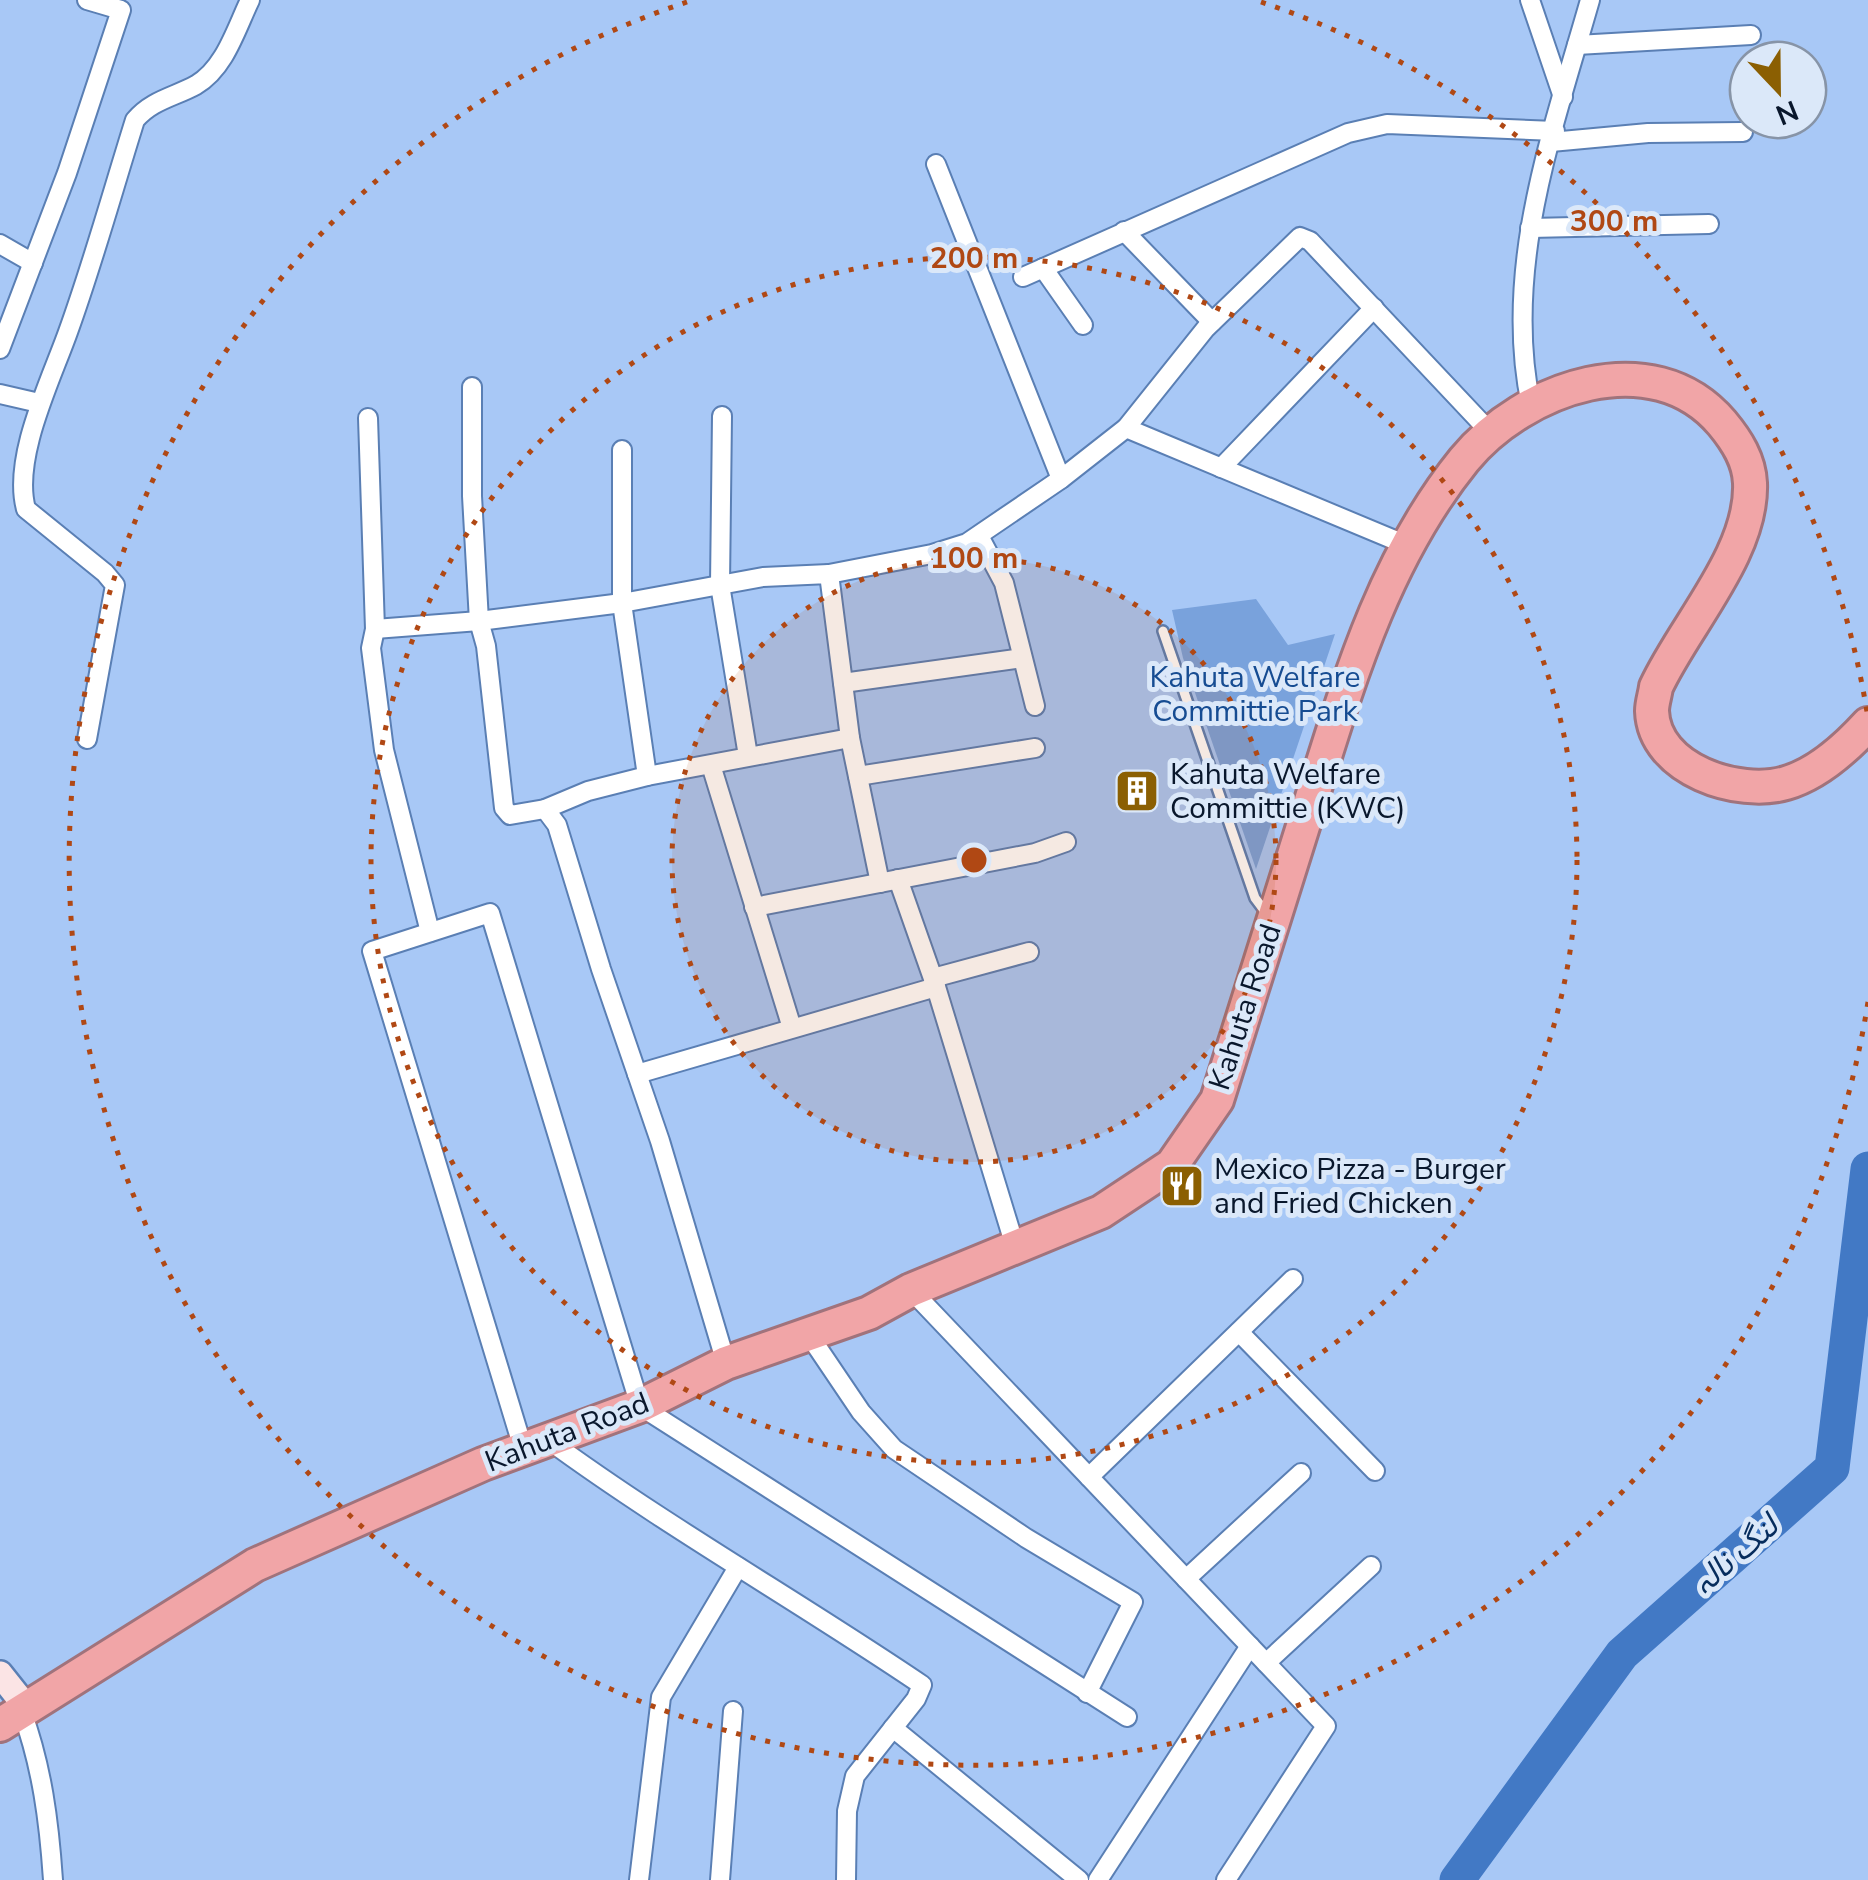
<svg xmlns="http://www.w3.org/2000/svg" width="1868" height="1880" font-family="'Nunito Sans','Noto Sans Arabic',sans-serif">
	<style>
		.green { fill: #79a2dc }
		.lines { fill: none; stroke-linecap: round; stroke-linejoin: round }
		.river { stroke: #4279c5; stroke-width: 35 }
		.lane-casing { stroke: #5a7fb4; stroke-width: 14 }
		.street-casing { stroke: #5a7fb4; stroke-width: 22 }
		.secondary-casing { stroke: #5a7fb4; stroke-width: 30 }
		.highway-casing { stroke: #a0737c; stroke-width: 38 }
		.lane { stroke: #fff; stroke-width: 9 }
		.street { stroke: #fff; stroke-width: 18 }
		.secondary { stroke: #fbe4e5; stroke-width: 25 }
		.highway { stroke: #f1a5a7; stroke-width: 32 }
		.ring { fill: none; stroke: #b04814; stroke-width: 5; stroke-dasharray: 5 10 }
		.labels { text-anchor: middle; stroke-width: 10; stroke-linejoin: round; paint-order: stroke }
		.park-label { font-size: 30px; fill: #164c92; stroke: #dbe8f9 }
		.poi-label { font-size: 30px; fill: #09172c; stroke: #dbe8f9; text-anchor: start }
		.street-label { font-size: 30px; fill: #09172c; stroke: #dbe8f9 }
		.water-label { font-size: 32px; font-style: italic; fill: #072d5d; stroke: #dbe8f9 }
		.centre { fill: #b04814; stroke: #dbe8f9; stroke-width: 5 }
		.ring-label { font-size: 30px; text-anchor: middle; font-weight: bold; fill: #b04814; stroke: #dbe8f9; stroke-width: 10; stroke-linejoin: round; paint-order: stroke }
	</style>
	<rect width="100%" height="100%" fill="#a8c8f6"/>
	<!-- green -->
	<polygon class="green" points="1256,599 1288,645 1335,634 1256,869 1183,658 1172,610"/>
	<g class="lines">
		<!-- river -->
		<polyline class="river" points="1457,1880 1622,1654 1832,1468 1868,1169"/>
		<defs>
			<polyline id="lane" points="1163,631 1255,898 1267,914"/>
			<g id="street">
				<polyline points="1530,0 1563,97"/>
				<polyline points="1577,45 1751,35"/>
				<polyline points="1551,142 1648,133 1743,132"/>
				<polyline points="936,164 1061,479"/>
				<polyline points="1530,228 1709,224"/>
				<polyline points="1124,231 1212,322"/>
				<polyline points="0,244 33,263"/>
				<polyline points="1043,268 1083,325"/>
				<polyline points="1023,277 1348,133 1387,124 1555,131"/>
				<polyline points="0,349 67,173 121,10 87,0"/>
				<polyline points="472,387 472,496 479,621 486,646 504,808 510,815 545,809 588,791 647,776 850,738"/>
				<polyline points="0,394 39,403"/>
				<path d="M1531,405C1502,268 1553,130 1590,0"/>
				<polyline points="722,416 720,585 748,756"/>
				<polyline points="368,418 375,629 371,648 384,750 430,932"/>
				<polyline points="1126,428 1409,546"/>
				<polyline points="622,450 622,603 647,776"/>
				<polyline points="1221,468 1374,308"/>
				<polyline points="979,536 1004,583 1035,706"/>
				<polyline points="829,574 932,554 967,543 1061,479 1126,428 1206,328 1300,237 1310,241 1490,432"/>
				<polyline points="375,629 479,621 622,603 763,577 829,574 850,738 880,883"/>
				<polyline points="843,683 1022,658"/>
				<path d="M87,739L115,585L105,573L26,509C12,458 51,380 68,332C93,263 113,190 135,120C152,100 174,97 196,85C225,68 236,29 250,0"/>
				<polyline points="711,765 792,1028"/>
				<polyline points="858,776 1035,748"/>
				<polyline points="545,809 557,825 601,969 660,1141 726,1363"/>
				<polyline points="898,879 936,987 1015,1246"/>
				<polyline points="754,907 1035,853 1066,842"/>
				<polyline points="933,978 1029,952"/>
				<polyline points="637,1074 936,987"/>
				<polyline points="911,1290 1326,1726 1226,1880"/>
				<polyline points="1239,1332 1375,1471"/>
				<polyline points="809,1335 861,1412 894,1449 1026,1538 1133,1602 1087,1693"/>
				<path d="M547,1439C667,1527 798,1601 922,1685L916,1699L855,1776L847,1811L846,1880"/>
				<polyline points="523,1448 372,951 490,913 640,1406 1127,1717"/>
				<polyline points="1089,1477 1293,1279"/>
				<polyline points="1186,1579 1301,1473"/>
				<polyline points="1266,1663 1371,1566"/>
				<path d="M22,1712C42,1767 49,1821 53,1880"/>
				<polyline points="893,1728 1079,1880"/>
				<polyline points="639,1880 661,1697 738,1567"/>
				<polyline points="720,1880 733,1711"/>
				<polyline points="1098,1880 1250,1646"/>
			</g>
			<polyline id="secondary" points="0,1674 27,1708"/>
			<path id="highway" d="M0,1725L255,1565L483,1464L640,1406L726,1363L869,1313L911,1290L1101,1212L1172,1165L1217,1100C1248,1001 1279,902 1310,804C1348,683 1383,560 1464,460C1523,388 1652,341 1722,423C1737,441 1749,460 1750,483C1753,553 1684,626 1656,687C1655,695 1652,703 1652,711C1654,770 1739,797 1786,783C1817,774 1847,747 1868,724"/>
		</defs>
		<!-- lane casing -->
		<use href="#lane" class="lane-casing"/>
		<!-- street casing -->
		<use href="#street" class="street-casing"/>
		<!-- secondary casing -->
		<use href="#secondary" class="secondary-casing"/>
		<!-- highway casing -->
		<use href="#highway" class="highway-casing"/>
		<!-- lane -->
		<use href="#lane" class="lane"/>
		<!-- street -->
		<use href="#street" class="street"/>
		<!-- secondary -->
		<use href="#secondary" class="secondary"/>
		<!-- highway -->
		<use href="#highway" class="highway"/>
	</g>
	<!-- distance rings -->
	<circle cx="974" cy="860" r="302" fill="#b04814" fill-opacity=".12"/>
	<g class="ring">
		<circle cx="974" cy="860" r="302"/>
		<circle cx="974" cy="860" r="603"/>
		<path d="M1868 1002A905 905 0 1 1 687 2M1261 2A905 905 0 0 1 1868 718"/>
	</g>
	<!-- icons -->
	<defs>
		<symbol id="building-square" viewBox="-11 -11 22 22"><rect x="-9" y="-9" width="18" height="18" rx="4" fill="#8b5f02" stroke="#dbe8f9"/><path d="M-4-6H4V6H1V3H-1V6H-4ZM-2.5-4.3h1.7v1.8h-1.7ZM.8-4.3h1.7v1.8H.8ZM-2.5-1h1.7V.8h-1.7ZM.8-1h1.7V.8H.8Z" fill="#fff"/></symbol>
		<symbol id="restaurant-square" viewBox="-11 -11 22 22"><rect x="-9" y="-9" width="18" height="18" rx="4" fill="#8b5f02" stroke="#dbe8f9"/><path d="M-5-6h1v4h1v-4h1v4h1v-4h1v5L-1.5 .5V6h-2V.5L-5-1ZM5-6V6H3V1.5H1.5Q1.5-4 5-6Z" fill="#fff"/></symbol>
	</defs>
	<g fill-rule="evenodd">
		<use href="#building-square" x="1112" y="766" width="50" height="50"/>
		<use href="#restaurant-square" x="1157" y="1161" width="50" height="50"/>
	</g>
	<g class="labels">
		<!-- park labels -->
		<g class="park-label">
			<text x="1255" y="687">Kahuta Welfare<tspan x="1255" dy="34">Committie Park</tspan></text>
		</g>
		<!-- poi labels -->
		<g class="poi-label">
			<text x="1170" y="784">Kahuta Welfare<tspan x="1170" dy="34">Committie (KWC)</tspan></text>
			<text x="1214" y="1179">Mexico Pizza - Burger<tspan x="1214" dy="34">and Fried Chicken</tspan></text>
		</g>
		<!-- street labels -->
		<g class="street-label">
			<text transform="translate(1245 1007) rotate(-72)" y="10">Kahuta Road</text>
			<text transform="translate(567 1432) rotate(-21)" y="10">Kahuta Road</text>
		</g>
		<!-- water labels -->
		<g class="water-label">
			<text transform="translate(1735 1554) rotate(-41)" y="11">لنگ نالہ</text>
		</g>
	</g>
	<circle cx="974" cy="860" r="15" class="centre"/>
	<g class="ring-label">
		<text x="1614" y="231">300 m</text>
		<text x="974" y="268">200 m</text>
		<text x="974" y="568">100 m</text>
	</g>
	<!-- north arrow -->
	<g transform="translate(1778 90) rotate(158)"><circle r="48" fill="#dbe8f9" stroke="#8794a7" stroke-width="2.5"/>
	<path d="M0-8L18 38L0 25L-18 38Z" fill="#8b5f02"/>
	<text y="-15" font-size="28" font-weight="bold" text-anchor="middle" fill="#09172c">N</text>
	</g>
</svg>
